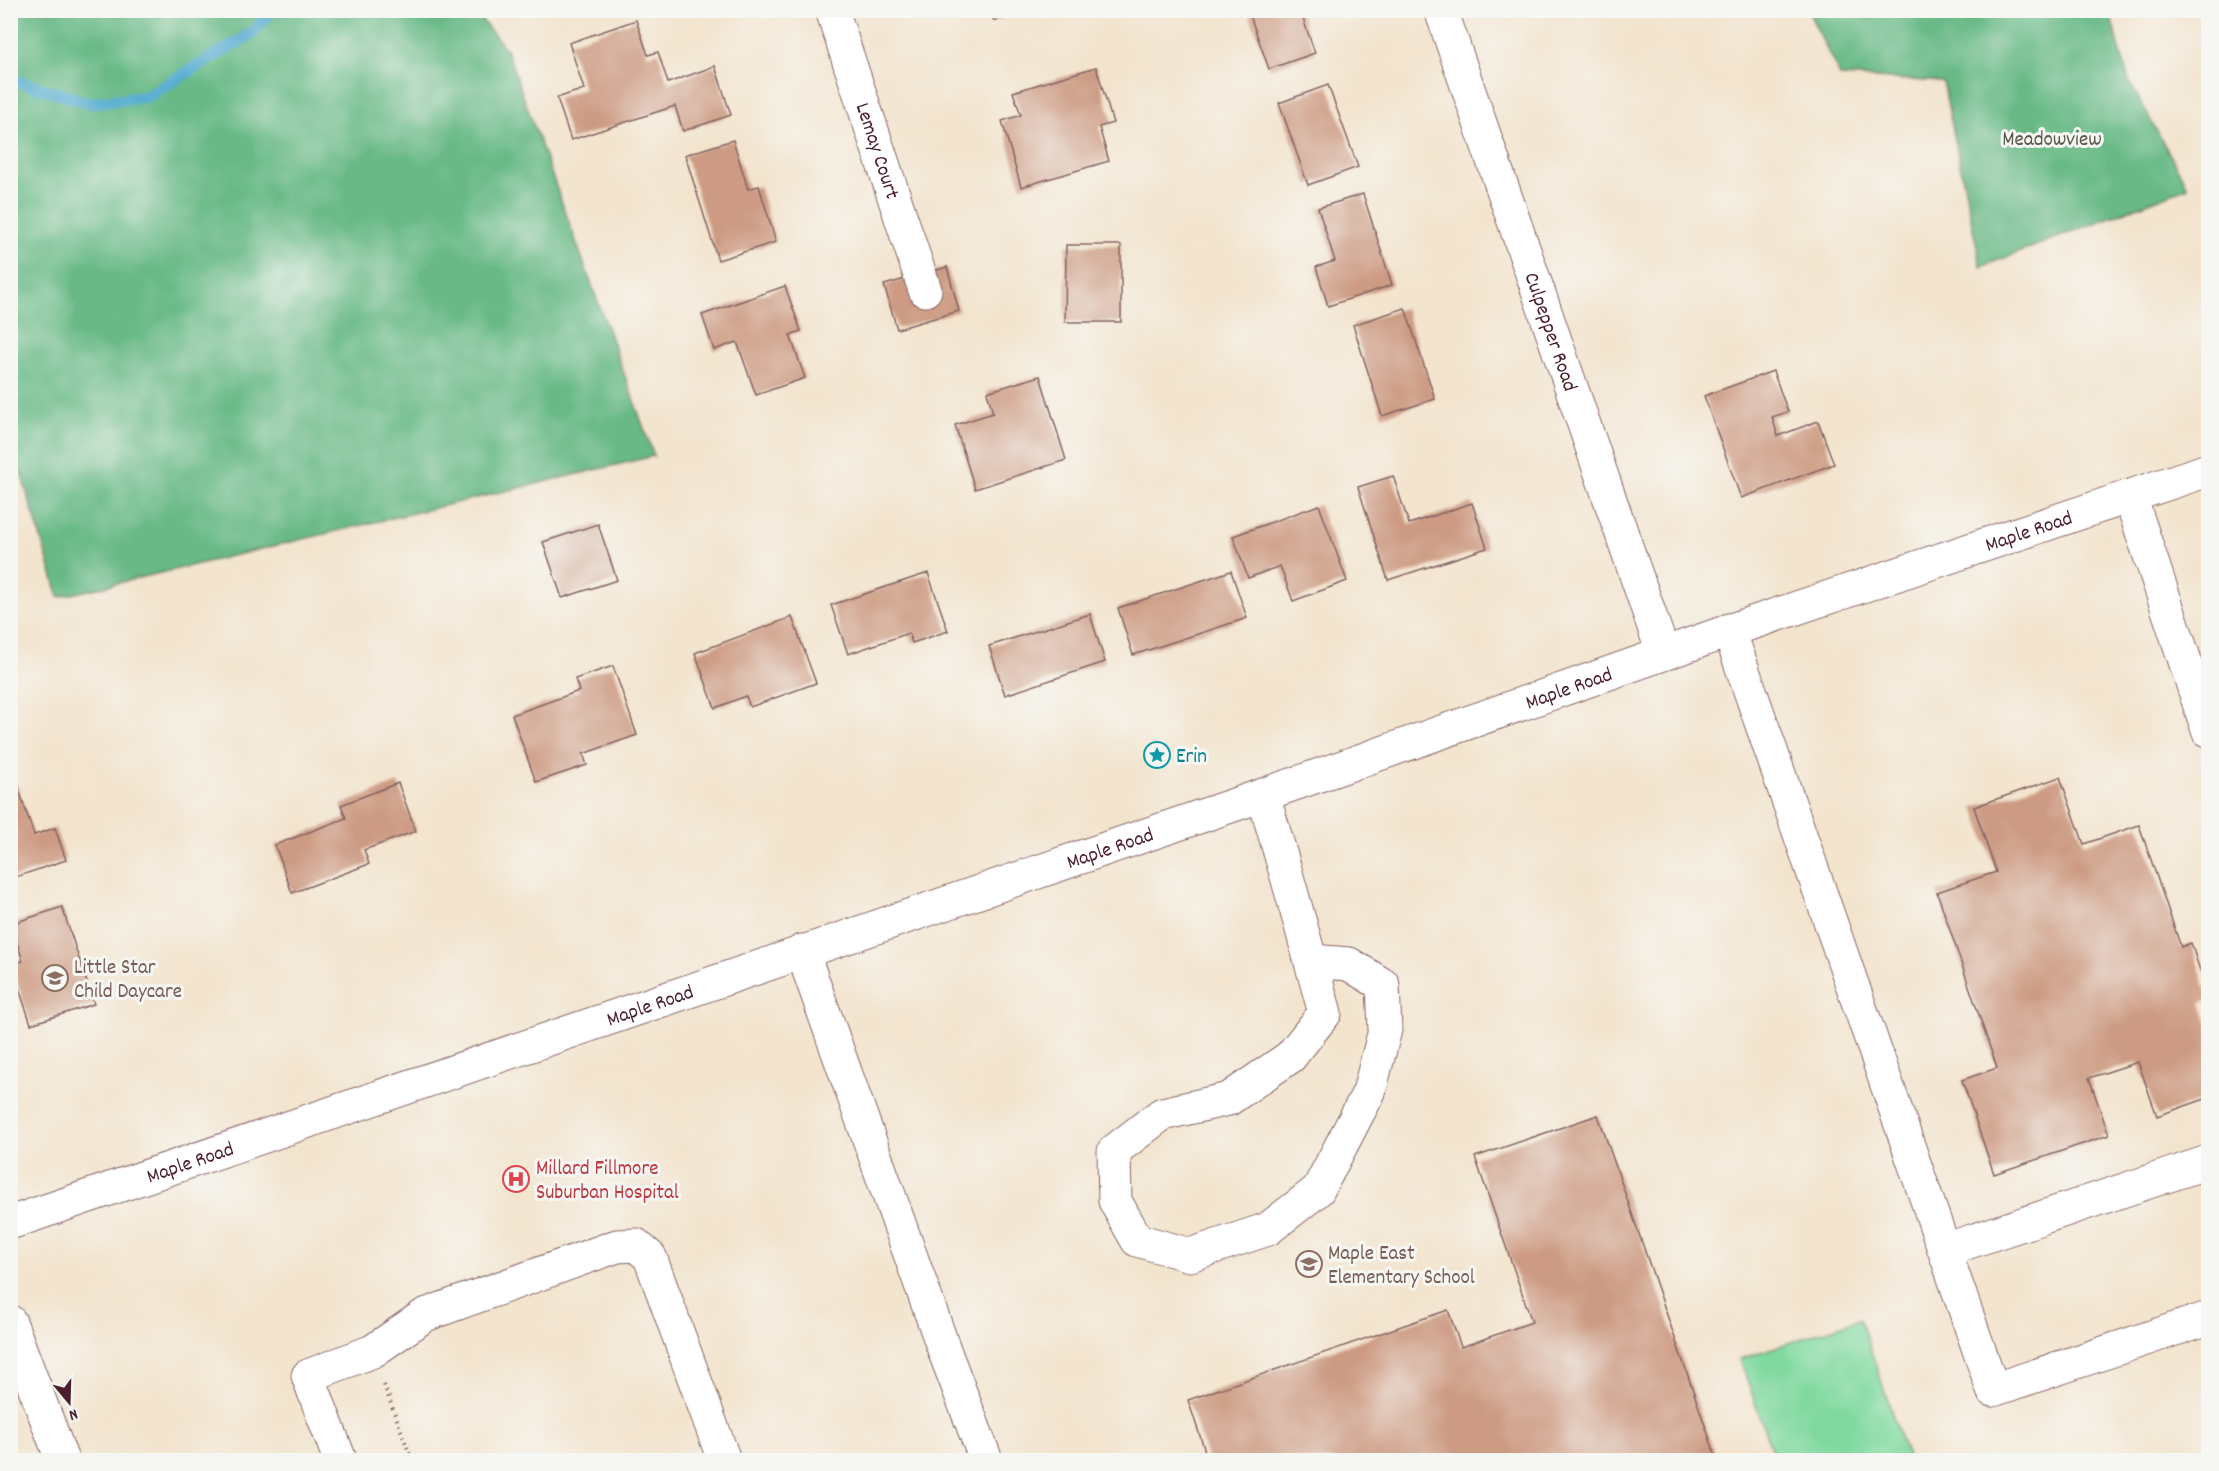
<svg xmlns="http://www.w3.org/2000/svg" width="2219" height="1471" font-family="Dekko,sans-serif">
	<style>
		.green { fill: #80d99f; stroke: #657c65; stroke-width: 1.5 }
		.forest { fill: #68b986; stroke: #596c58; stroke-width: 1.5 }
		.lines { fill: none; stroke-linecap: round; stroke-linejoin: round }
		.stream { stroke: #53abd0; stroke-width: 12 }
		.building { fill: #cd9b83 }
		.minor-casing { stroke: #856464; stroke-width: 35 }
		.major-casing { stroke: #856464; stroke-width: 35 }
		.path { stroke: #856464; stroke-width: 4; stroke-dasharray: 1.5 4.5; stroke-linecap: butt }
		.minor { stroke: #fff; stroke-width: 33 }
		.major { stroke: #fff; stroke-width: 33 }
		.labels { text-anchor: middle; stroke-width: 6; stroke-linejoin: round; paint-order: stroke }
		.park-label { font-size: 21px; fill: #5a574e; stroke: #f6f6f2 }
		.street-label { font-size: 21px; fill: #4a1f2b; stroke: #f6f6f2 }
		.culture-label { font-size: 21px; fill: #0d838f; stroke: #f6f6f2; text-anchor: start }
		.education-label { font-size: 21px; fill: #785e54; stroke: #f6f6f2; text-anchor: start }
		.health-label { font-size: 21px; fill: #be3a42; stroke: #f6f6f2; text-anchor: start }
	</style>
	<rect width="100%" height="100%" fill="#f6f6f2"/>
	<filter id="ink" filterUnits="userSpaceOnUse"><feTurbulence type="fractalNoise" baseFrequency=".0167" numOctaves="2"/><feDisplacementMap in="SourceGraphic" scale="12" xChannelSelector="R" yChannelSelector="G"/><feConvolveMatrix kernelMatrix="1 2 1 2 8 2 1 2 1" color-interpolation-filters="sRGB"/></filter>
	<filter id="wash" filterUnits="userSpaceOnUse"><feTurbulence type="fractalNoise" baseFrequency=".008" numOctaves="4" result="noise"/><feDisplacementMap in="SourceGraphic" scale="24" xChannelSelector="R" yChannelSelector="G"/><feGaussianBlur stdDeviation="1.35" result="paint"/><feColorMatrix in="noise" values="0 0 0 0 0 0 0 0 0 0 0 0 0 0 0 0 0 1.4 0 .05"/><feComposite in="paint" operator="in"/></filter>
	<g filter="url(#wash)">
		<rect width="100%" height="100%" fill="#f3e4ce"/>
		<!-- green -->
		<polygon class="green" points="1860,1319 1908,1460 1775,1460 1740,1359"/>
		<!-- forest -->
		<g class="forest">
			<polygon points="10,11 474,11 506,49 654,456 59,597 11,441"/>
			<polygon points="1808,11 2109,11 2129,81 2188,187 1981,267 1943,82 1840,76"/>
		</g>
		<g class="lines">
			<!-- stream -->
			<polyline class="stream" points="10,79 89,103 146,97 254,32 271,10"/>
		</g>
		<g id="blocks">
			<!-- building -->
			<g class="building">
				<polygon points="990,10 1023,10 1023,11 994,21"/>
				<polygon points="1248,10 1300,10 1315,53 1269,69"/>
				<polygon points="636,20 648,55 658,52 668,83 715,66 731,115 683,131 675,106 571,140 557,98 584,89 569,43"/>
				<polygon points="1096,67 1113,123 1099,127 1109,161 1021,187 1002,121 1021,115 1013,92"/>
				<polygon points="1328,85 1358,167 1308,185 1279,103"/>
				<polygon points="733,140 748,189 759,186 776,242 718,260 685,155"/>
				<polygon points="1363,194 1392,285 1328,306 1316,267 1335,261 1318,208"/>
				<polygon points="1066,245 1121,245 1121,322 1065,322"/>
				<polygon points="947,267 959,311 897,329 884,285"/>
				<polygon points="785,286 801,331 790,335 805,378 756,395 737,342 714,350 702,315"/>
				<polygon points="1405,308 1435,399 1382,416 1353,325"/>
				<polygon points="1773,371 1788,412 1772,417 1778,436 1818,421 1834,464 1741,498 1704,396"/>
				<polygon points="1040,376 1066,460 975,489 955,425 993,413 987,392"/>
				<polygon points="1393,476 1409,524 1472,503 1487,548 1388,580 1358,487"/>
				<polygon points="1319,505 1347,581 1293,601 1280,566 1248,578 1233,536"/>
				<polygon points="598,524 617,580 562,598 543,542"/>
				<polygon points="1231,571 1247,618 1133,655 1118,608"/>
				<polygon points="928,573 948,631 912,643 909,633 848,654 831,605"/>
				<polygon points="1090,614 1105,662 1005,695 989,646"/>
				<polygon points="792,617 816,683 750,707 746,696 715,708 695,653"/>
				<polygon points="613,666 637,735 583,754 587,765 536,782 512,715 579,691 575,679"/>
				<polygon points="2060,777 2084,844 2139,825 2181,947 2191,943 2208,995 2208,1000 2201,1003 2208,1025 2208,1098 2157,1116 2138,1062 2089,1078 2109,1135 1994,1174 1962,1080 1997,1068 1937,892 1996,872 1974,807"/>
				<polygon points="398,783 416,831 364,850 369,864 292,893 275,845 346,818 341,805"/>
				<polygon points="17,784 34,835 55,828 66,860 10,879 10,786"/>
				<polygon points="62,907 94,1004 31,1024 11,965 23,961 11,924"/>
				<polygon points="1598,1115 1717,1460 1208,1460 1188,1400 1448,1310 1461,1347 1532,1322 1475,1157"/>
			</g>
		</g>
	</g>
	<g filter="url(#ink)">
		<use href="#blocks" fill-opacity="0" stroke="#856464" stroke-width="1.5"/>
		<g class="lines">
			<defs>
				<g id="minor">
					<path id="s1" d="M832,10L925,290"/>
					<path id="s2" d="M1441,10L1663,653"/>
					<polyline points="2130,496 2208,730"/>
					<polyline points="1729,630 1993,1390 2208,1318"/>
					<path d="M1263,795C1285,867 1305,940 1325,1013L1290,1057L1229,1099L1162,1114L1114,1151L1115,1201L1137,1240L1190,1255L1268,1229L1318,1190L1369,1092L1385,1030L1383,985L1349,964L1311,961"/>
					<polyline points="802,951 946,1355 986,1460"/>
					<polyline points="1945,1250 2208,1162"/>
					<polyline points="10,1322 62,1460"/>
					<polyline points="340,1460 308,1376 373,1351 425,1315 617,1246 636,1245 650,1257 724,1460"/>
				</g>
				<g id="major">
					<path id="s3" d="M10,1223L1263,795L1734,629L2208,470"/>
				</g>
			</defs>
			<!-- minor casing -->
			<use href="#minor" class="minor-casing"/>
			<!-- major casing -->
			<use href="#major" class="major-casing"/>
			<!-- path -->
			<polyline class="path" points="384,1385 412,1460"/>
			<!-- minor -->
			<use href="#minor" class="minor"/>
			<!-- major -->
			<use href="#major" class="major"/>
		</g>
	</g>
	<!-- icons -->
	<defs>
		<symbol id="sight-ring" viewBox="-11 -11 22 22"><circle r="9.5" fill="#f6f6f2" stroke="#0f9aa8" stroke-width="1.5"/><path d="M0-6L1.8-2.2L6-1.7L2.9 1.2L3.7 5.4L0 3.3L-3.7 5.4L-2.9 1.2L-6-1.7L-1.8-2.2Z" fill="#0f9aa8"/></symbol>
		<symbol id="school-ring" viewBox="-11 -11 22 22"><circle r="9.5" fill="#f6f6f2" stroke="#8d6e63" stroke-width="1.5"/><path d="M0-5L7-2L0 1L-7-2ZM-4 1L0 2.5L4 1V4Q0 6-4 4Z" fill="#8d6e63"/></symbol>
		<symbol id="hospital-ring" viewBox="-11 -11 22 22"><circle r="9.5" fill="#f6f6f2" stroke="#e0444e" stroke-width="1.5"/><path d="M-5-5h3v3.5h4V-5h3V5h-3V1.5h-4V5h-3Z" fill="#e0444e"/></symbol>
	</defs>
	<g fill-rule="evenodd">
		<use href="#sight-ring" x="1142" y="740" width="30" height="30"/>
		<use href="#school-ring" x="40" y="963" width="30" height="30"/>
		<use href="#hospital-ring" x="501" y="1164" width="30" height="30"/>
		<use href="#school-ring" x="1294" y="1249" width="30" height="30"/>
	</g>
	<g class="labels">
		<!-- park labels -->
		<g class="park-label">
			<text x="2052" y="145">Meadowview</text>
		</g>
		<!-- street labels -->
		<g class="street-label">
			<text dy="7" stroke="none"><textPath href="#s1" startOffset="148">Lemay Court</textPath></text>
			<text dy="7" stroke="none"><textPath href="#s2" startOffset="340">Culpepper Road</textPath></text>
			<text dy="7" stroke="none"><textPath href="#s3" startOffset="2134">Maple Road</textPath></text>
			<text dy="7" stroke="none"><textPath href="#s3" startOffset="1648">Maple Road</textPath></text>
			<text dy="7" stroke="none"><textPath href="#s3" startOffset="1162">Maple Road</textPath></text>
			<text dy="7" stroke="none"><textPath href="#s3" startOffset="676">Maple Road</textPath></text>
			<text dy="7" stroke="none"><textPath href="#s3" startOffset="190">Maple Road</textPath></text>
		</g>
		<!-- culture labels -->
		<g class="culture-label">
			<text x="1176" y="762">Erin</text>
		</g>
		<!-- education labels -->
		<g class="education-label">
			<text x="74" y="973">Little Star<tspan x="74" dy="24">Child Daycare</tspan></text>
			<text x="1328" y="1259">Maple East<tspan x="1328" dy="24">Elementary School</tspan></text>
		</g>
		<!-- health labels -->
		<g class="health-label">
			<text x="536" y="1174">Millard Fillmore<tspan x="536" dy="24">Suburban Hospital</tspan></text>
		</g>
	</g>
	<!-- margin -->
	<rect width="2219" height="1471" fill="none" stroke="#f6f6f2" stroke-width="36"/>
	<!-- north arrow -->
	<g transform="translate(69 1402) rotate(161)" stroke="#f6f6f2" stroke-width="4.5" paint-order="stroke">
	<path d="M0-4.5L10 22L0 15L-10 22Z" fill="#4a1f2b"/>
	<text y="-9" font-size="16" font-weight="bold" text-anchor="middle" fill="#4a1f2b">N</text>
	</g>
</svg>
